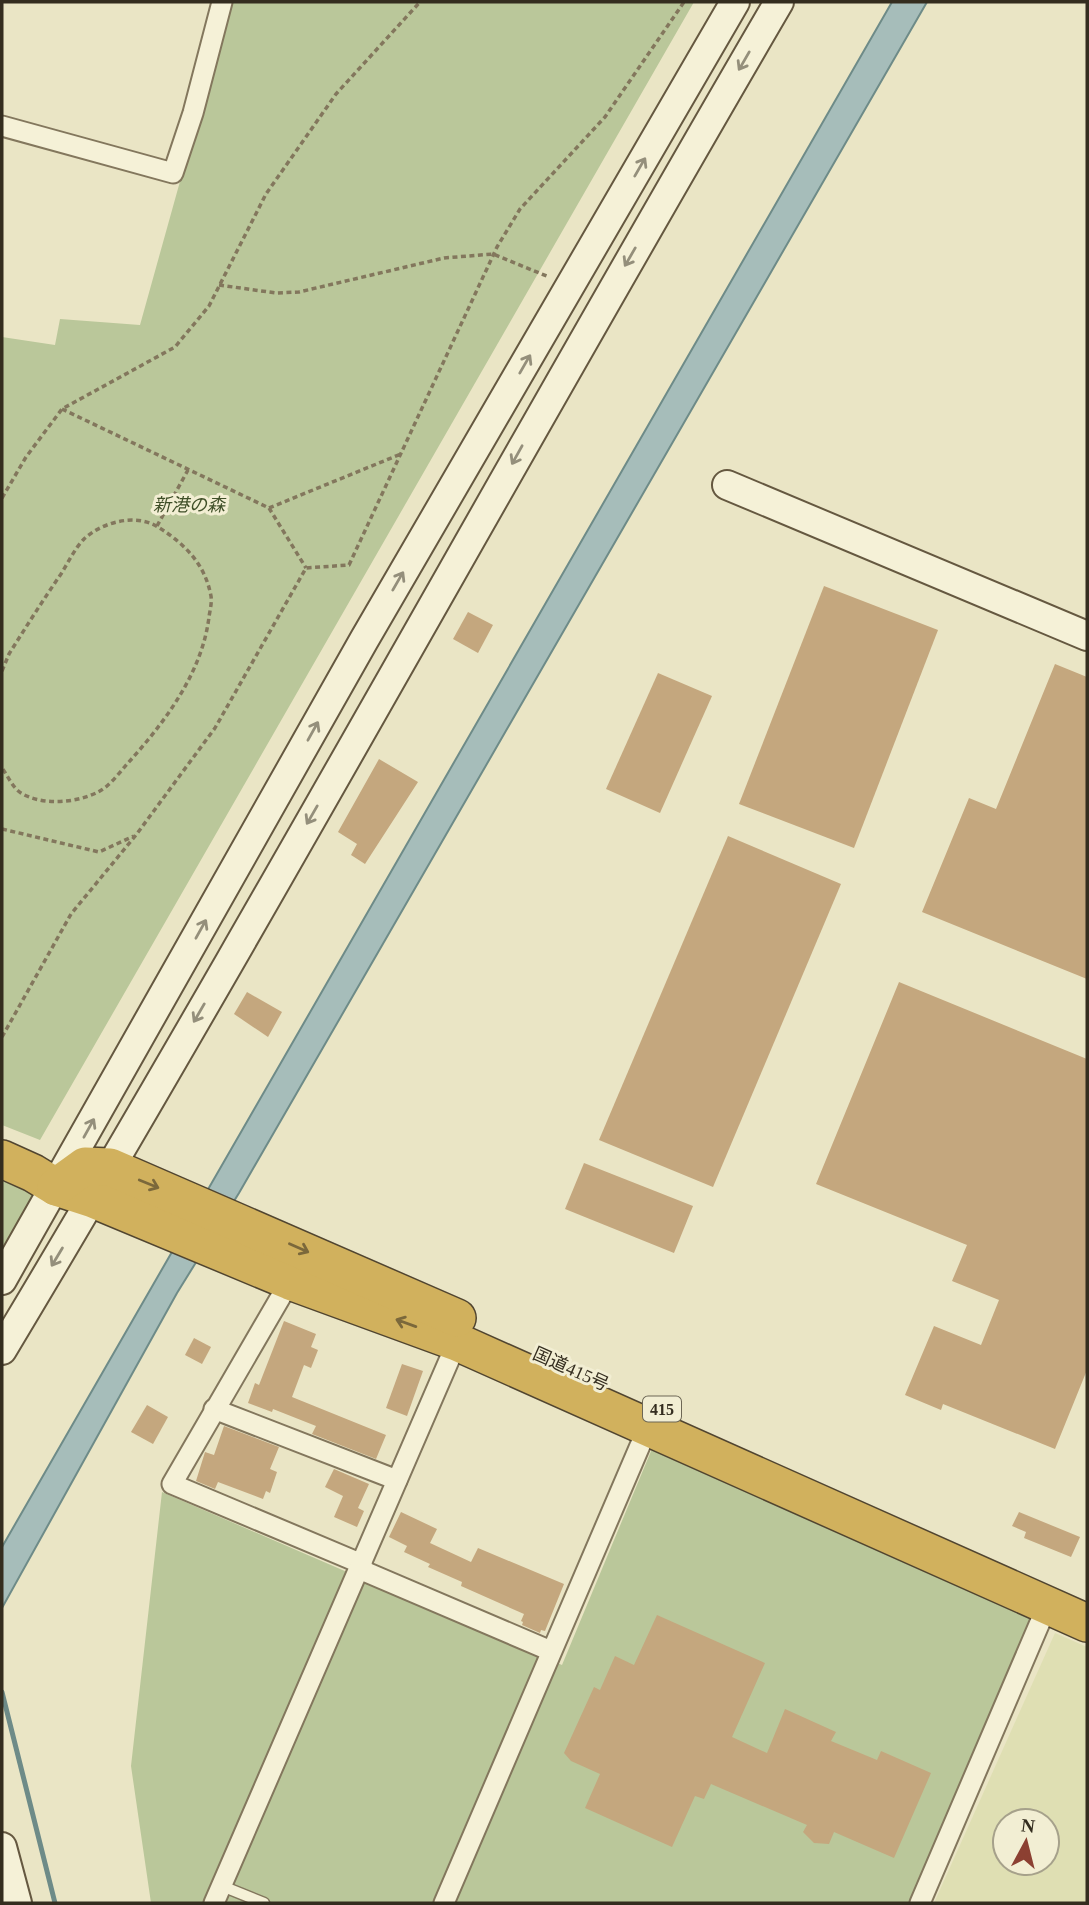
<svg xmlns="http://www.w3.org/2000/svg" width="1089" height="1905" font-family="'Times New Roman','Noto Sans JP',serif">
	<style>
		.farmland { fill: #dfdfb3; fill-rule: evenodd }
		.green { fill: #bac79a }
		.water { fill: #a6bdba; stroke: #6e8b88; stroke-width: 2 }
		.lines { fill: none; stroke-linecap: round; stroke-linejoin: round }
		.stream { stroke: #6e8b88; stroke-width: 5 }
		.building { fill: #c4a77e }
		.lane-casing { stroke: #83775d; stroke-width: 13 }
		.street-casing { stroke: #83775d; stroke-width: 23 }
		.secondary-casing { stroke: #655840; stroke-width: 32 }
		.highway-casing { stroke: #514530; stroke-width: 40 }
		.path { stroke: #83775d; stroke-width: 3.5; stroke-dasharray: 5 3.5; stroke-linecap: butt }
		.lane { stroke: #f5f1d7; stroke-width: 10 }
		.street { stroke: #f5f1d7; stroke-width: 19 }
		.secondary { stroke: #f5f1d7; stroke-width: 28 }
		.highway { stroke: #d1b15d; stroke-width: 37 }
		.oneway { stroke: #948f7b }
		.oneway2 { stroke: #7b683b }
		.labels { text-anchor: middle; stroke-width: 6; stroke-linejoin: round; paint-order: stroke }
		.shield { fill: #f2eed3; stroke: #6d6755; stroke-width: 2 }
		.shield-label { font-size: 16px; font-weight: bold; fill: #342d1f }
		.park-label { font-size: 18px; font-style: italic; fill: #3f4f28; stroke: #f2eed3 }
		.street-label { font-size: 18px; fill: #342d1f; stroke: #f2eed3 }
	</style>
	<rect width="100%" height="100%" fill="#eae5c5"/>
	<!-- farmland -->
	<path class="farmland" d="M1055,1633L1087,1647V1903H934ZM1005,1821H1047V1863H1005Z"/>
	<!-- green -->
	<g class="green">
		<polygon points="230,2 694,2 40,1140 2,1125 2,337 55,345 60,319 140,325"/>
		<polygon points="2,1170 47,1188 2,1267"/>
		<polygon points="654,1444 1037,1608 910,1903 151,1903 131,1766 162,1492 562,1665"/>
	</g>
	<!-- water -->
	<polygon class="water" points="892,2 927,2 239,1193 177,1293 2,1608 2,1547"/>
	<g class="lines">
		<!-- stream -->
		<polyline class="stream" points="2,1692 55,1903"/>
	</g>
	<!-- building -->
	<g class="building">
		<polygon points="824,586 938,630 854,848 739,804"/>
		<polygon points="468,612 493,625 478,653 453,639"/>
		<polygon points="1055,664 1087,677 1087,979 922,912 969,798 996,809"/>
		<polygon points="658,673 712,696 660,813 606,789"/>
		<polygon points="379,759 418,782 365,864 351,855 357,844 338,832"/>
		<polygon points="728,836 841,884 713,1187 599,1140"/>
		<polygon points="899,982 1087,1059 1087,1370 1055,1449 943,1404 941,1410 905,1395 934,1326 981,1345 999,1300 952,1281 967,1245 816,1184"/>
		<polygon points="247,992 282,1012 268,1037 234,1014"/>
		<polygon points="584,1163 693,1206 674,1253 565,1209"/>
		<polygon points="284,1321 316,1334 311,1347 318,1350 311,1368 304,1365 292,1397 386,1435 376,1459 312,1434 316,1426 273,1409 272,1412 248,1403 255,1383 259,1385"/>
		<polygon points="194,1338 211,1347 202,1364 185,1355"/>
		<polygon points="402,1364 423,1371 407,1416 386,1408"/>
		<polygon points="147,1405 168,1417 153,1444 131,1432"/>
		<polygon points="224,1426 279,1447 270,1469 277,1472 270,1493 266,1491 263,1499 218,1482 215,1489 196,1481 205,1452 214,1455"/>
		<polygon points="334,1469 369,1484 358,1508 364,1511 357,1527 334,1517 343,1496 325,1487"/>
		<polygon points="401,1512 437,1529 430,1543 471,1562 478,1548 564,1584 545,1631 541,1630 540,1633 522,1625 523,1622 521,1621 524,1614 461,1586 462,1582 428,1567 430,1564 404,1552 407,1546 389,1537"/>
		<polygon points="1019,1512 1080,1537 1071,1557 1024,1538 1026,1532 1012,1526"/>
		<polygon points="657,1615 765,1663 732,1737 767,1753 785,1709 836,1732 831,1741 877,1760 881,1751 931,1773 894,1858 834,1832 829,1844 814,1843 803,1832 807,1825 711,1784 704,1799 695,1796 672,1847 585,1808 600,1774 571,1761 564,1753 594,1687 600,1690 615,1656 634,1665"/>
	</g>
	<g class="lines">
		<defs>
			<polyline id="lane" points="222,1886 264,1903"/>
			<g id="street">
				<polyline points="2,126 173,173 193,113 222,2"/>
				<polyline points="290,1281 172,1484 362,1564"/>
				<polyline points="214,1409 397,1480"/>
				<polyline points="359,1569 551,1651"/>
				<polyline points="214,1903 457,1342"/>
				<polyline points="444,1903 648,1427"/>
				<polyline points="920,1903 1047,1606"/>
			</g>
			<g id="secondary">
				<polyline points="727,485 1087,636"/>
				<polyline points="2,1280 364,640 735,2"/>
				<path d="M2,1350C269,905 517,450 779,2"/>
				<polyline points="2,1847 17,1903"/>
			</g>
			<g id="highway">
				<polyline points="2,1159 33,1173 56,1187 93,1199 290,1281 457,1342 1087,1623"/>
				<polyline points="56,1187 85,1166 110,1167 457,1318"/>
			</g>
		</defs>
		<!-- lane casing -->
		<use href="#lane" class="lane-casing"/>
		<!-- street casing -->
		<use href="#street" class="street-casing"/>
		<!-- secondary casing -->
		<use href="#secondary" class="secondary-casing"/>
		<!-- highway casing -->
		<use href="#highway" class="highway-casing"/>
		<!-- path -->
		<g class="path">
			<polyline points="219,285 276,293 299,292 444,258 493,254 549,277"/>
			<polyline points="62,409 269,508 401,454"/>
			<polyline points="2,498 26,457 62,409 175,347 209,306 266,194 336,94 420,2"/>
			<polyline points="269,508 306,568"/>
			<polyline points="157,526 188,470"/>
			<path d="M2,671L9,654C26,627 43,600 61,574C68,563 75,548 84,539C102,522 136,513 158,527C185,544 205,564 211,596C212,603 210,610 209,617C202,673 165,722 128,763C119,773 110,786 98,792C77,803 42,806 21,793C12,787 8,776 2,768"/>
			<polyline points="2,829 99,852 134,836"/>
			<polyline points="2,1037 71,914 136,835 215,728 306,568 349,565 497,247 520,209 605,117 684,2"/>
		</g>
		<!-- lane -->
		<use href="#lane" class="lane"/>
		<!-- street -->
		<use href="#street" class="street"/>
		<!-- secondary -->
		<use href="#secondary" class="secondary"/>
		<!-- highway -->
		<use href="#highway" class="highway"/>
	</g>
	<!-- one-way arrows -->
	<defs><path id="oneway-shaft" d="M-6 0H5M1.5-3L5.5 0L1.5 3" fill="none" stroke-width="1.6" stroke-linecap="round" stroke-linejoin="round" transform="scale(1.75)"/></defs>
	<g class="oneway">
		<use href="#oneway-shaft" transform="translate(744 61) rotate(120)"/>
		<use href="#oneway-shaft" transform="translate(640 167) rotate(-60)"/>
		<use href="#oneway-shaft" transform="translate(630 257) rotate(120)"/>
		<use href="#oneway-shaft" transform="translate(525 364) rotate(-60)"/>
		<use href="#oneway-shaft" transform="translate(517 455) rotate(119)"/>
		<use href="#oneway-shaft" transform="translate(398 581) rotate(-60)"/>
		<use href="#oneway-shaft" transform="translate(313 731) rotate(-61)"/>
		<use href="#oneway-shaft" transform="translate(312 815) rotate(120)"/>
		<use href="#oneway-shaft" transform="translate(201 929) rotate(-61)"/>
		<use href="#oneway-shaft" transform="translate(199 1013) rotate(120)"/>
		<use href="#oneway-shaft" transform="translate(89 1128) rotate(-61)"/>
		<use href="#oneway-shaft" transform="translate(57 1257) rotate(121)"/>
	</g>
	<g class="oneway2">
		<use href="#oneway-shaft" transform="translate(149 1184) rotate(22)"/>
		<use href="#oneway-shaft" transform="translate(299 1248) rotate(24)"/>
		<use href="#oneway-shaft" transform="translate(406 1323) rotate(-160)"/>
	</g>
	<g class="labels">
		<!-- shield labels -->
		<rect class="shield" x="643" y="1396.5" width="38" height="25" rx="5"/>
		<g class="shield-label">
			<text x="662" y="1415">415</text>
		</g>
		<!-- park labels -->
		<g class="park-label">
			<text x="189" y="511">新港の森</text>
		</g>
		<!-- street labels -->
		<g class="street-label">
			<text transform="translate(571 1369) rotate(24)" y="6">国道415号</text>
		</g>
	</g>
	<!-- border -->
	<rect width="1089" height="1905" fill="none" stroke="#342d1f" stroke-width="7"/>
	<!-- north arrow -->
	<g transform="translate(1026 1842) rotate(7)"><circle r="33" fill="#f2eed3" stroke="#a6a18b" stroke-width="2"/>
	<path d="M0-5L12 26L0 18L-12 26Z" fill="#8c4032"/>
	<text y="-10" font-size="19" font-weight="bold" text-anchor="middle" fill="#342d1f">N</text>
	</g>
</svg>
